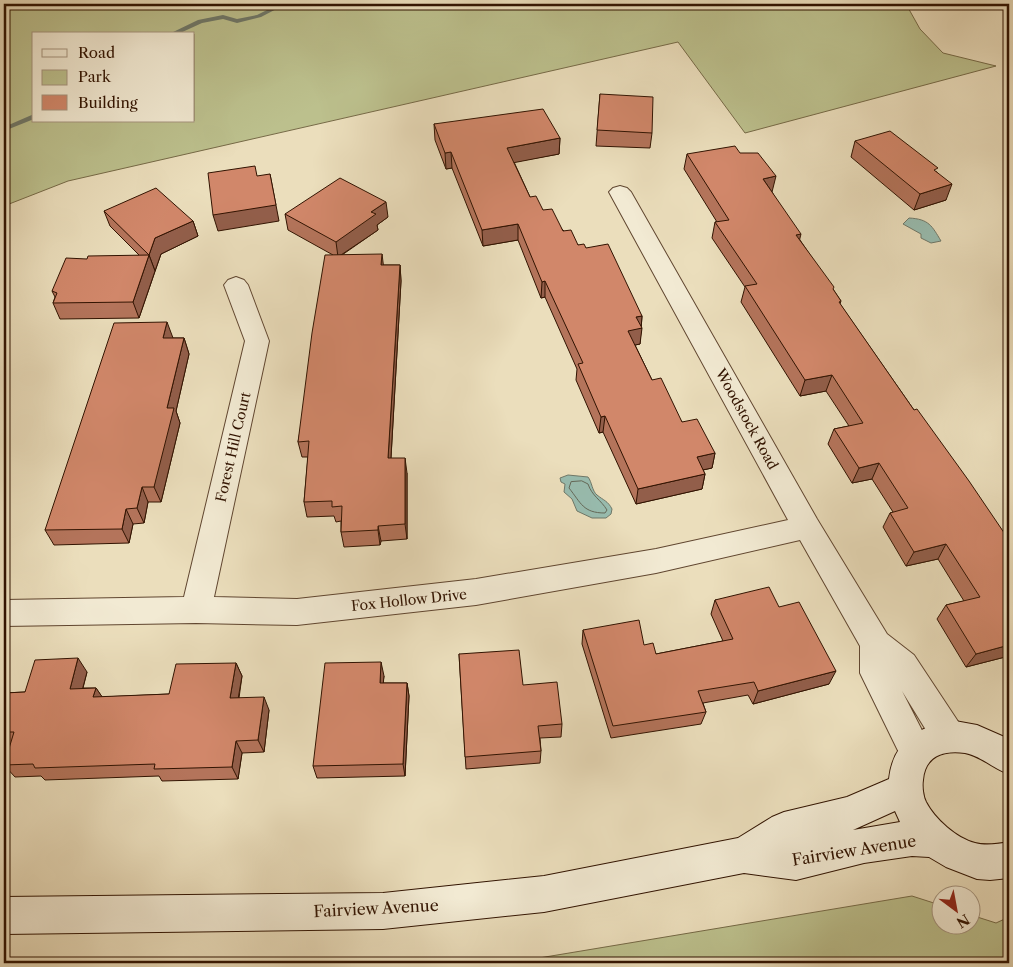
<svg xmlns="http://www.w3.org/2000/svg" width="1013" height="967" font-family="'Libre Caslon Text',serif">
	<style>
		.green { fill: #bcc08d; stroke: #766a47; fill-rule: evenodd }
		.water { fill: #98bcaf; stroke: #6f7869 }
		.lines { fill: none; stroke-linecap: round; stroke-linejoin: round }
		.shore { stroke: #646858; stroke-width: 1 }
		.stream { fill: #6f7869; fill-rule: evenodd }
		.street-casing { stroke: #604630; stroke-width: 2 }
		.secondary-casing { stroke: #311301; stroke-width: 2 }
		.street { fill: #f2ead3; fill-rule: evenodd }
		.secondary { fill: #f2ead3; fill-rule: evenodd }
		.wall { fill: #b4745b; stroke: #311301 }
		.shaded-wall { fill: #925e4a; stroke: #311301 }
		.building { fill: #d1876a; stroke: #311301 }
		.labels { text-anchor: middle; stroke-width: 4; stroke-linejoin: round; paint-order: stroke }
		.street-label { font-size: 14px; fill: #311301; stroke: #f2ead3 }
		.near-street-label { font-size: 16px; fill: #311301; stroke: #f2ead3 }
	</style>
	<rect width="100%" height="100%" fill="#ebdebc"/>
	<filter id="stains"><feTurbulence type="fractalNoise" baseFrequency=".004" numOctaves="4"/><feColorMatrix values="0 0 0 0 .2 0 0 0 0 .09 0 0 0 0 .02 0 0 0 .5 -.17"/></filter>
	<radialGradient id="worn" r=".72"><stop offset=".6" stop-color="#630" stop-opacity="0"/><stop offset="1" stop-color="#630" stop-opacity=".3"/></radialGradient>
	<!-- green -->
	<g class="green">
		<path d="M4,4H906L920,29L943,53L996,66L745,133L678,42L68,181L4,206ZM34,34H194V121H34Z"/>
		<polygon points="912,896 940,905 940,924 970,924 971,915 996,923 1009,917 1009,963 509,963"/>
	</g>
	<!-- water -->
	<g class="water">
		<path d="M909,218C929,219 932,226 941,241L931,243L921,238V234L903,224Z"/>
		<path d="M568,475L588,477C592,482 592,491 597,495C603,500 608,501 612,509L611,514L606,518H592L577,511L572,499L564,492L565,484L561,482L560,478Z"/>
	</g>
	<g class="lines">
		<!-- shore -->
		<path class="shore" d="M582,481L588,484C592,496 601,500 607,510L605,513C583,513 581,503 569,488L571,482Z"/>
		<!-- stream -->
		<g class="stream">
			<polygon points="279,4 286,4 261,17 237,23 223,19 202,23 178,34 169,34 198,20 223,15 237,19 257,15"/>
			<path d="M318,4H339C334,7 323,7 318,4Z"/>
			<polygon points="34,114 34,119 4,131 4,127"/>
		</g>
		<defs>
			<polygon id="street" points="620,186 627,188 631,192 817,519 887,634 914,655 961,726 966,737 961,748 949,752 937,748 902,691 933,752 928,763 916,768 904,763 860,673 860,646 800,540 656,573 476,605 297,625 196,623 4,626 4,600 184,597 245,341 224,285 228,280 236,277 244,280 248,285 269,341 214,597 297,599 476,579 656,549 788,520 609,192 613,188"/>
			<path id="secondary" d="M955,721L977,725L1009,739V774C994,769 981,756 965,753C943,750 925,756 923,780C922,786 923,796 926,802C935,819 956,838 975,843C986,846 998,844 1009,842V878L990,880L977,879L946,867L929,857L912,856L864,863L796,880L744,873L544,912L383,929L4,934V897L383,893L544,876L738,838L772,817L784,812L847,797L889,779C893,741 919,725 955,721ZM895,811L900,822L853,830Z"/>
		</defs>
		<!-- street casing -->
		<use href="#street" class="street-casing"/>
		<!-- secondary casing -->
		<use href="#secondary" class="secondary-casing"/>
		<!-- street -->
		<use href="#street" class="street"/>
		<!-- secondary -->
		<use href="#secondary" class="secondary"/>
	</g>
	<!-- wall -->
	<g class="wall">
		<polygon points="600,94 652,133 650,148 596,146"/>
		<polygon points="434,124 560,138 559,154 514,162 530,197 578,245 586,248 642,316 640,344 635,345 652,380 682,422 715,453 712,468 703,470 705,474 702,489 636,504 603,432 599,433 576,380 577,369 545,297 541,298 518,240 483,246 452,168 446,169 435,140"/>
		<polygon points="855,141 937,172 946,200 914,210 851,157"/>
		<polygon points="687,154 772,192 800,240 841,301 840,304 914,410 1009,540 1009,656 966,667 937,619 946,605 964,601 938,559 906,566 883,527 890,513 893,512 872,479 852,483 828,444 834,429 849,426 826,391 800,396 741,302 745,287 712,238 715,222 717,222 684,169"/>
		<polygon points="104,211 193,221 198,236 161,254 139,318 60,319 53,303 55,297 52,291 139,255 110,226"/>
		<polygon points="285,214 388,217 377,225 378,230 342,255 383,265 400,265 401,281 391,458 407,473 407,539 381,541 380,545 344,547 341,532 341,521 336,522 334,516 307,517 304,502 308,457 302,457 298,442 333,255 288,230"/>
		<polygon points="173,338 184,338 189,354 176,411 180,423 161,502 148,502 144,523 133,524 129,543 54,545 45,530"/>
		<polygon points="715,600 779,607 829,684 753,704 748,695 703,703 706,712 701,724 611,738 582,644 583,630 656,654 723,641 711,614"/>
		<polygon points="459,654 523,685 562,724 561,737 540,738 541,751 540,763 466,769"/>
		<polygon points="236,663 242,676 239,698 269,710 264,752 242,753 238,779 162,781 159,776 45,780 41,776 15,777 4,765 10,745 4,745 4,693 25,692 87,672 83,688 96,688 102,697 169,694"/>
		<polygon points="384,676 383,683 407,683 409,696 405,776 317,778 313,766"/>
	</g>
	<!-- shaded-wall -->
	<g class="shaded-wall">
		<polygon points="560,138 559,154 507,164 507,148"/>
		<polygon points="451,152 452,168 446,169 445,153"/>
		<polygon points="270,174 279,221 218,231 213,215"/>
		<polygon points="776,176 772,192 763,179"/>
		<polygon points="952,184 946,200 914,210 920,194"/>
		<polygon points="386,202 388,217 377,225 378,230 338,257 336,242 371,212"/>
		<polygon points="193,221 198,236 161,254 155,271 149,255 155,238"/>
		<polygon points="518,224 518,240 483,246 482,230"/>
		<polygon points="801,234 797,250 796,235"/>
		<polygon points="382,254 384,270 381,265"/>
		<polygon points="149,255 155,271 139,318 133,302"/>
		<polygon points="400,265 401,281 390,474 388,458"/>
		<polygon points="545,281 545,297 541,298 542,282"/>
		<polygon points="642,316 641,329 642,328 640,344 626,347 628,331 636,317"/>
		<polygon points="167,322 173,338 168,354 163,338"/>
		<polygon points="184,338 189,354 176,411 180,423 161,502 154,487 167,408"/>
		<polygon points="832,375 826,391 800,396 805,380"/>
		<polygon points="605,416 603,432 599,433 601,417"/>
		<polygon points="715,453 712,468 693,472 697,457"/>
		<polygon points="405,458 407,473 407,539 405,524"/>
		<polygon points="879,463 872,479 852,483 859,468"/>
		<polygon points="705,474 702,489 636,504 638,489"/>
		<polygon points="142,487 148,502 144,523 137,508"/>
		<polygon points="126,509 133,524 129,543 122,529"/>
		<polygon points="378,526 381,541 380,545 378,530"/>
		<polygon points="946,544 938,559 906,566 914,552"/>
		<polygon points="1009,645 1009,656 966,667 976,654"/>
		<polygon points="78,658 87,672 79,702 70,689"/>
		<polygon points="381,662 384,676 382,696 380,683"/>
		<polygon points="236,663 242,676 236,711 230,698"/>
		<polygon points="836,671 829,684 753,704 758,691"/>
		<polygon points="407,683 409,696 405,776 403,764"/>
		<polygon points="96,688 105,701 93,697"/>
		<polygon points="264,697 269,710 264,752 258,740"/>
		<polygon points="236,741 242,753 238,779 232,767"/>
	</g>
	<!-- building -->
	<g class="building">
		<polygon points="600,94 653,97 652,133 597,130"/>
		<polygon points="543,109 560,138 507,148 530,197 536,196 543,210 552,209 563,231 571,230 578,245 584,244 586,248 608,244 642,316 636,317 642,328 628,331 652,380 661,378 682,422 697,419 715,453 697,457 705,474 638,489 605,416 601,417 578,364 583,363 545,281 542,282 518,224 482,230 451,152 445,153 434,124"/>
		<polygon points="890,131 938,168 934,170 952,184 920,194 855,141"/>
		<polygon points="735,146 740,153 758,153 776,176 763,179 801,234 796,235 834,287 833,289 841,301 839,302 914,410 917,409 969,481 1009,540 1009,645 976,654 946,605 980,597 946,544 914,552 890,513 908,508 879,463 859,468 834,429 863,423 832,375 805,380 745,286 757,284 715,222 729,220 687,154"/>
		<polygon points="255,166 257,176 270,174 276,205 213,215 208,173"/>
		<polygon points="340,178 386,202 371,212 376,214 336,242 285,214"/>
		<polygon points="156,188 193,221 155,238 149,255 104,211"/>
		<polygon points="382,254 381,265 400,265 388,458 405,458 405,524 378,526 378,530 341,532 342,506 332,507 332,501 304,502 309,441 298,442 312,333 325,255"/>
		<polygon points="149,255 133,302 53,303 57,293 52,291 66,258 87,259 88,256"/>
		<polygon points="167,322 163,338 184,338 167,408 174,408 154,487 142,487 137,508 126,509 122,529 45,530 114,323"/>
		<polygon points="769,587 779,607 799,602 836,671 758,691 754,682 698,691 706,712 613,726 583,630 639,620 644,645 653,643 656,654 733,639 715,600"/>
		<polygon points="519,650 523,685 557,682 562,724 538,726 541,751 465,757 459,654"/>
		<polygon points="78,658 70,689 96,688 93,697 169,694 176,664 236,663 230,698 264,697 258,740 236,741 232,767 154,769 155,764 35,768 33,764 4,765 14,732 4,732 4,693 25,692 35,660"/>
		<polygon points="381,662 380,683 407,683 403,764 313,766 325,663"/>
	</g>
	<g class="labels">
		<!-- street labels -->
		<g class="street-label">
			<text transform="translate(747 419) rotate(61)" y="5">Woodstock Road</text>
			<text transform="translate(233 447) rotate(-77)" y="5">Forest Hill Court</text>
			<text transform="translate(409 600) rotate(-6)" y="5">Fox Hollow Drive</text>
		</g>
		<!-- near-street labels -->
		<g class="near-street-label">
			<text transform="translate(854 850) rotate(-9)" y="6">Fairview Avenue</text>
			<text transform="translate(376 908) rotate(-3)" y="6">Fairview Avenue</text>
		</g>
	</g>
	<!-- margin -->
	<rect width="1013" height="967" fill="none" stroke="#ebdebc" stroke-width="20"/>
	<rect x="5" y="5" width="1003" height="957" fill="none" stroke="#311301" stroke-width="2.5"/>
	<rect x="10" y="10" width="993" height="947" fill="none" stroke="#311301"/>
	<!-- legend -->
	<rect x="32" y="32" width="162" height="90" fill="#f2ead3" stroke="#a5947f"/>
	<rect x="42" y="49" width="25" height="8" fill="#f2ead3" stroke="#a5947f"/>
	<text x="78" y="58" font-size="15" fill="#311301">Road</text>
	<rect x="42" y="70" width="25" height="15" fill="#bcc08d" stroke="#a5947f"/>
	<text x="78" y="82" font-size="15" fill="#311301">Park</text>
	<rect x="42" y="95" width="25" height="15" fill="#d1876a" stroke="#a5947f"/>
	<text x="78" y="108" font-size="15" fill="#311301">Building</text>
	<!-- north arrow -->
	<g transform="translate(956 910) rotate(148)"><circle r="24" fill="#f2ead3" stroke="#a5947f"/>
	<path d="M0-4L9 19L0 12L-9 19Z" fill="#8f2418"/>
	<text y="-8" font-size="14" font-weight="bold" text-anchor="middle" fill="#311301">N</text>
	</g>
	<rect width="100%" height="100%" filter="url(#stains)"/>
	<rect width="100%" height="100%" fill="url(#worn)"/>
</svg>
